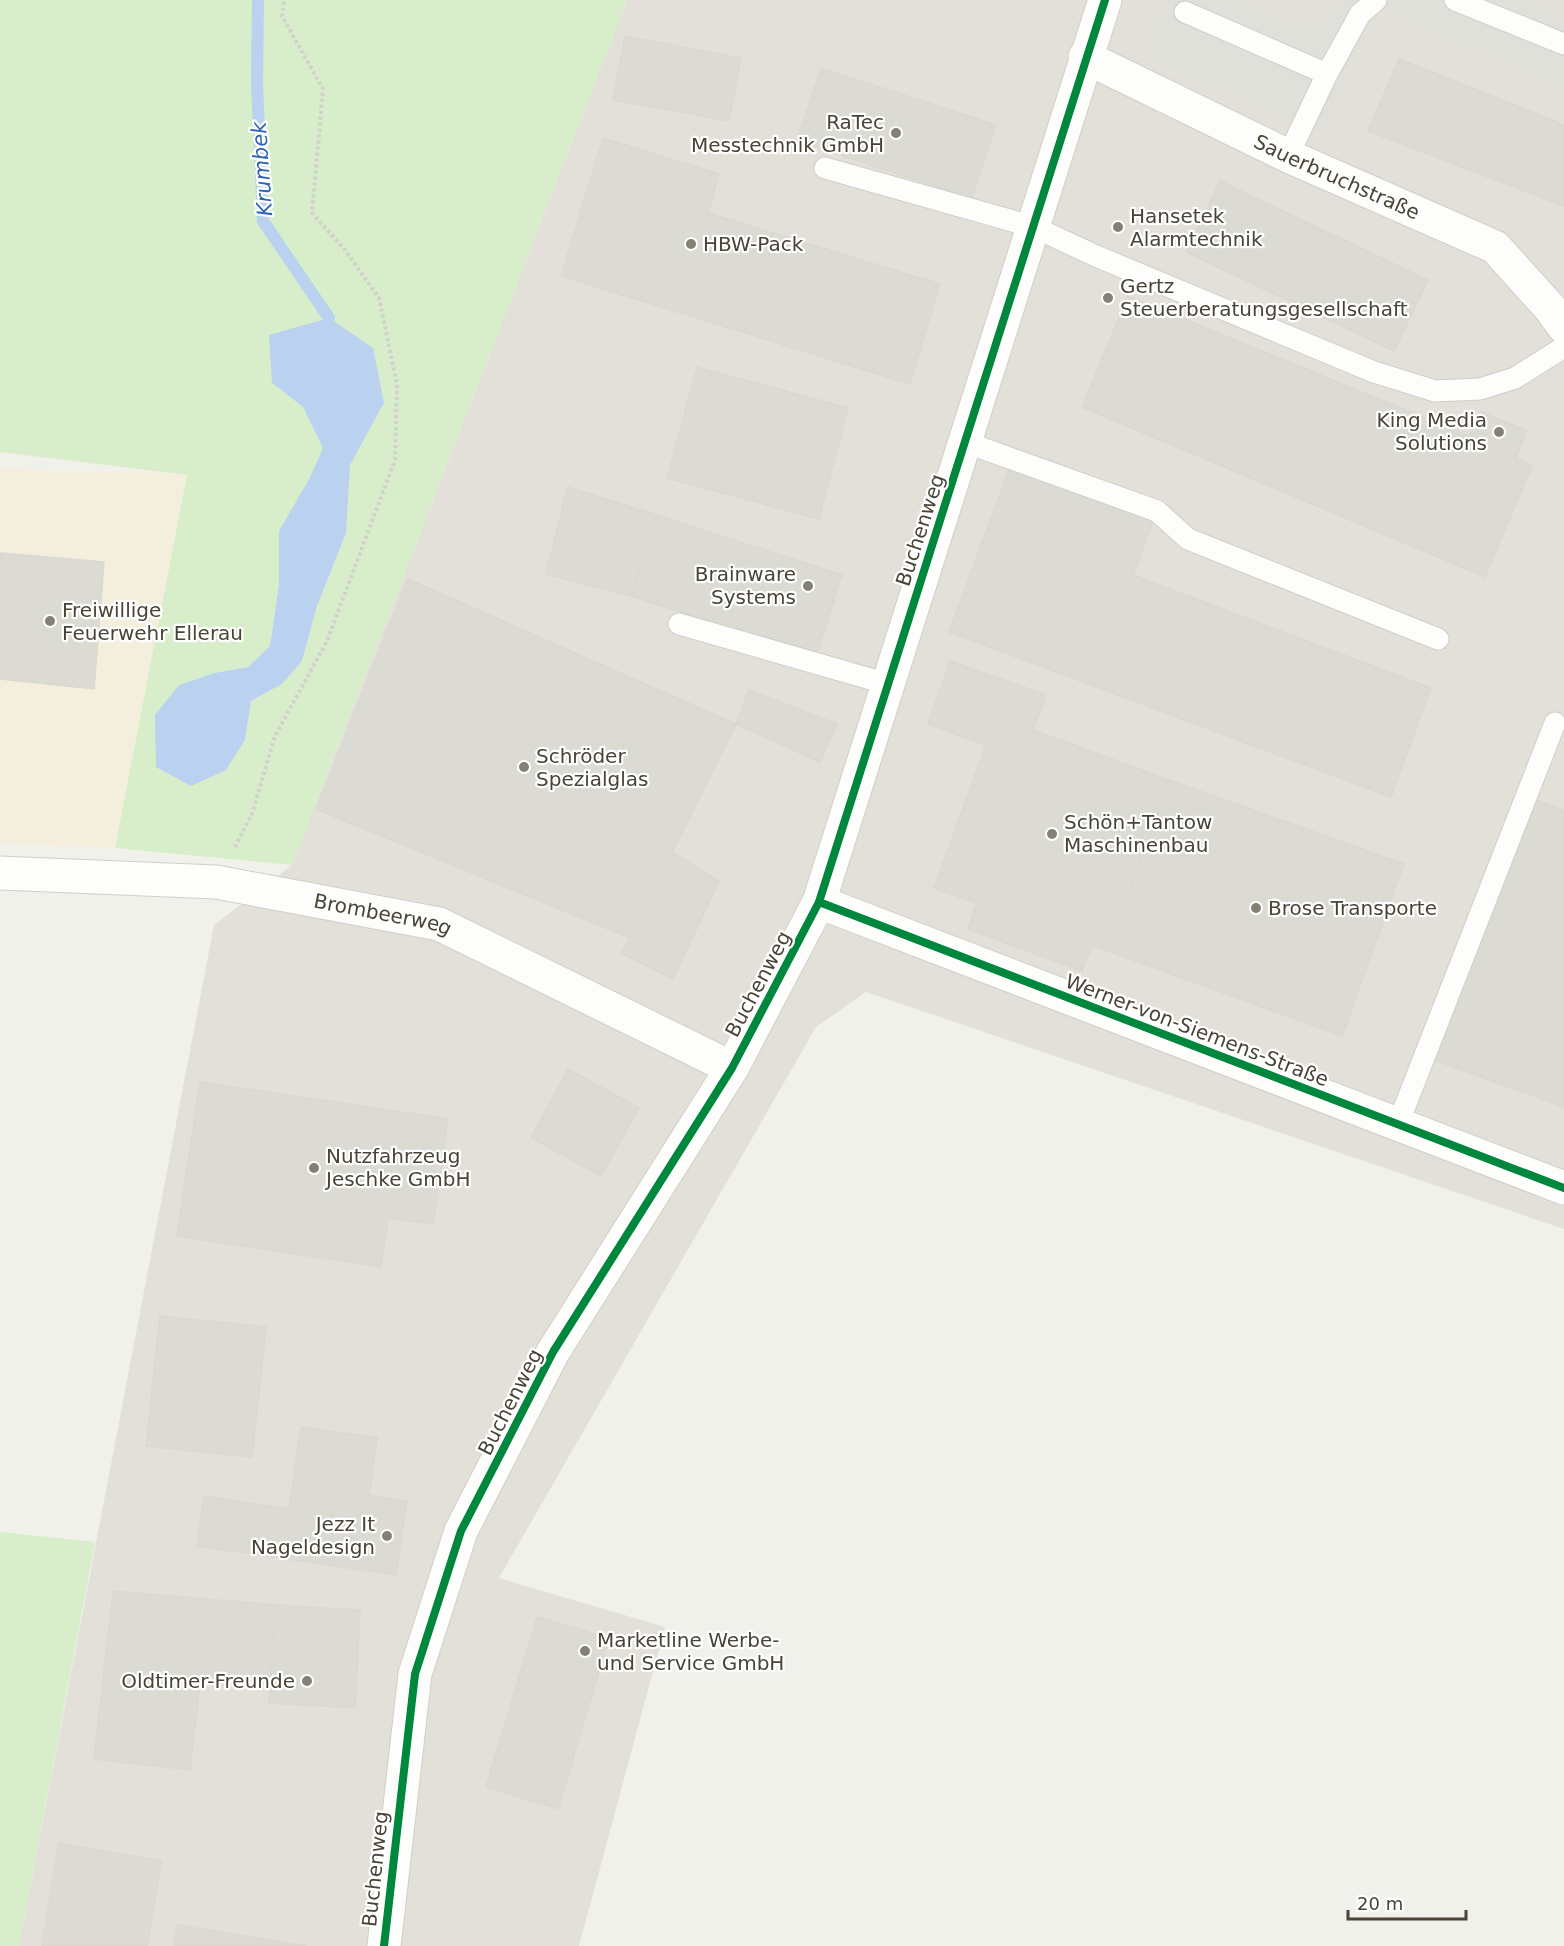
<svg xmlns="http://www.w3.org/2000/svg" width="1564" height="1946" font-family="'DejaVu Sans',sans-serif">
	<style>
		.commercial { fill: #f4efdd }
		.industrial { fill: #e2e0d9 }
		.green { fill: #d8edca; fill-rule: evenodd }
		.parking { fill: #e0e0da }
		.water { fill: #bad1f0 }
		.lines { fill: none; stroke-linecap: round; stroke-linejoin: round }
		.stream { stroke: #bad1f0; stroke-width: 12 }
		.building { fill: #dbdad3; stroke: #d9d8d1; stroke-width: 1.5 }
		.service-casing { stroke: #cfcfc8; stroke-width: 23 }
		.minor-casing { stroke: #cfcfc8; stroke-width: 35 }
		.path { stroke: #d2d0cb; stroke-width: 4; stroke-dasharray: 3 3; stroke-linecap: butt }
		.service { stroke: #fdfdfc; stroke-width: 21 }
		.minor { stroke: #fdfdfc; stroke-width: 33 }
		.cycleway-casing { stroke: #fff; stroke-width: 11 }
		.cycleway { stroke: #00873e; stroke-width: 8 }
		.poi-dot { fill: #838175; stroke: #fff; stroke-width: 2 }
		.labels { text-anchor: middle; stroke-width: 4.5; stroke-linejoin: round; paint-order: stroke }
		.poi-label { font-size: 20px; fill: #484436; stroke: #fff; text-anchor: start }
		.street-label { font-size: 20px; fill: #484436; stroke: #fff }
		.water-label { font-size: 21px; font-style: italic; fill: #2c62b7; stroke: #fff }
	</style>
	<rect width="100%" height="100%" fill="#f1f1eb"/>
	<!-- commercial -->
	<polygon class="commercial" points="0,469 187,474 115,848 0,844"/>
	<!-- industrial -->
	<polygon class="industrial" points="627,0 1564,0 1564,1229 866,992 816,1027 499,1578 665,1627 579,1946 19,1946 214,925 292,865"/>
	<!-- green -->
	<g class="green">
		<path d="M0,0H627L292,865L115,848L187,475L0,452ZM272,383L384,403L349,465L346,533L316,609L302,661L282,684L251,701L245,740L179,685L214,673L248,667L270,646L279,584V531L309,479L323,448L303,407Z"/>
		<polygon points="0,1532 95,1542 19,1946 0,1946"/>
	</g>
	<!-- parking -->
	<polygon class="parking" points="1168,0 1241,0 1316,32 1343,0 1540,0 1554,23 1564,27 1564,90 1379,6 1320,132 1144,57"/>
	<!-- water -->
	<polygon class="water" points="329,318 373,348 384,403 350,465 346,533 316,609 302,661 282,684 251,701 245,740 226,770 191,786 156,767 155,715 179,685 214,673 248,667 270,646 279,584 279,531 309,479 323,448 303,407 272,383 269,335"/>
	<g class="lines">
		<!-- stream -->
		<polyline class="stream" points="258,0 257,83 263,221 329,318"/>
	</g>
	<!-- building -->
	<g class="building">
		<polygon points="625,36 741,58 729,121 613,100"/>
		<polygon points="1399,59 1564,125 1564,206 1368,131"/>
		<polygon points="821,68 996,125 972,198 797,141"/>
		<polygon points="603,138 719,174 708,213 940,284 910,384 561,276"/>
		<polygon points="1220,181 1428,280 1394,351 1186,252"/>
		<polygon points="1128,296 1469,436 1481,412 1526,430 1516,458 1532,466 1485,577 1082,407"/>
		<polygon points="697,367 848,408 819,519 667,478"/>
		<polygon points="1010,467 1153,521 1133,575 1431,688 1391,797 949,632"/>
		<polygon points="568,487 657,515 631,596 546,574"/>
		<polygon points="657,515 842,575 816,656 631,596"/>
		<polygon points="0,553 104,562 94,689 0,679"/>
		<polygon points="408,579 736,724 630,938 316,809"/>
		<polygon points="950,661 1046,695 1033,730 1169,780 1108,951 1092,945 1082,971 968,929 977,903 934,888 986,745 928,724"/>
		<polygon points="749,690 837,724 820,762 736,724"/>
		<polygon points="1169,780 1404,864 1342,1036 1108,951"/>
		<polygon points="1528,797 1564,810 1564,1107 1434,1060"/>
		<polygon points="673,853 719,881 673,979 621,953 630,938"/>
		<polygon points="568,1069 639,1108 601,1176 531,1138"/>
		<polygon points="200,1082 448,1119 433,1224 388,1218 381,1267 177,1236"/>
		<polygon points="160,1316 266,1327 252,1457 146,1446"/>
		<polygon points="301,1427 377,1438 369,1495 407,1501 396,1575 197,1546 204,1496 289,1509"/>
		<polygon points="113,1591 275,1605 271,1683 201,1675 190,1770 94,1759"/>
		<polygon points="275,1605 360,1610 355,1708 269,1703"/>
		<polygon points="537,1617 609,1638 558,1809 486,1787"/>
		<polygon points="59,1843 161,1861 147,1946 42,1946"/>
		<polygon points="177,1925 306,1946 174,1946"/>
	</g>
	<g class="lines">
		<defs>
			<g id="service">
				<polyline points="1455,0 1564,44"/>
				<polyline points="1185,12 1327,74"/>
				<polyline points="1288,156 1327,74 1360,14 1376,0"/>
				<polyline points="825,168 1034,227 1096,256 1374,372 1435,391 1480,389 1515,378 1564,347"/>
				<polyline points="965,442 1157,511 1188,539 1438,639"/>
				<polyline points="679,624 888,684"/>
				<polyline points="1398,1124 1555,723"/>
			</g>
			<g id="minor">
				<path id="s1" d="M1085,57L1288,156L1495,247L1550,308L1564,327"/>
				<path id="s2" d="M0,873L216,882L439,924L732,1068"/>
				<polyline points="819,902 1564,1188"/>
				<polyline points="384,1946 415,1674 461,1531 553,1352 732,1068 819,902 1105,0"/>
			</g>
		</defs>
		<!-- service casing -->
		<use href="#service" class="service-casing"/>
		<!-- minor casing -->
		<use href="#minor" class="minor-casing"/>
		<!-- path -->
		<polyline class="path" points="235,847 252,814 275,736 327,641 395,460 397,385 379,298 345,250 312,213 323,89 282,16 284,0"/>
		<!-- service -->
		<use href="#service" class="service"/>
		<!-- minor -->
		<use href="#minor" class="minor"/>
		<defs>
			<g id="cycleway">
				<polyline points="819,902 1564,1188"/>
				<polyline points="384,1946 415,1674 461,1531 553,1352 732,1068 819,902 1105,0"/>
			</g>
		</defs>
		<!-- cycleway casing -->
		<use href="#cycleway" class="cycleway-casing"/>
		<!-- cycleway -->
		<use href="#cycleway" class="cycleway"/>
	</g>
	<!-- markers -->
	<g class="poi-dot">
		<circle cx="896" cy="133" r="6"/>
		<circle cx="1118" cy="227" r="6"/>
		<circle cx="691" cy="244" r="6"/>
		<circle cx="1108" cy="298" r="6"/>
		<circle cx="1499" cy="432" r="6"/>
		<circle cx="808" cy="586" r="6"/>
		<circle cx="50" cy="621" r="6"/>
		<circle cx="524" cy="767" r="6"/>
		<circle cx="1052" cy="834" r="6"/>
		<circle cx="1256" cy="908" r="6"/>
		<circle cx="314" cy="1168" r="6"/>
		<circle cx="387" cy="1536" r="6"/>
		<circle cx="585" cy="1651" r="6"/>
		<circle cx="307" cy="1681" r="6"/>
	</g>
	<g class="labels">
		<!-- poi labels -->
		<g class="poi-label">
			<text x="884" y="129" text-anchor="end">RaTec<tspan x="884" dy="23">Messtechnik GmbH</tspan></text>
			<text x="1130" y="223">Hansetek<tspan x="1130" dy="23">Alarmtechnik</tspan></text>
			<text x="703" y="251">HBW-Pack</text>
			<text x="1120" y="293">Gertz<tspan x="1120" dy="23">Steuerberatungsgesellschaft</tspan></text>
			<text x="1487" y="427" text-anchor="end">King Media<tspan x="1487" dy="23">Solutions</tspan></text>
			<text x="796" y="581" text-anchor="end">Brainware<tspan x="796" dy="23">Systems</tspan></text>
			<text x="62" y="617">Freiwillige<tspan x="62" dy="23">Feuerwehr Ellerau</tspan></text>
			<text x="536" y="763">Schröder<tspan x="536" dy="23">Spezialglas</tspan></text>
			<text x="1064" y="829">Schön+Tantow<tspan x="1064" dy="23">Maschinenbau</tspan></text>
			<text x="1268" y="915">Brose Transporte</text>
			<text x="326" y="1163">Nutzfahrzeug<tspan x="326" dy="23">Jeschke GmbH</tspan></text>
			<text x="375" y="1531" text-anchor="end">Jezz It<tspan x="375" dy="23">Nageldesign</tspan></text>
			<text x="597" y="1647">Marketline Werbe-<tspan x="597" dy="23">und Service GmbH</tspan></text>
			<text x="295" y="1688" text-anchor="end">Oldtimer-Freunde</text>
		</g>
		<!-- street labels -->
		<g class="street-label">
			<text dy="7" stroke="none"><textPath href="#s1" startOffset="279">Sauerbruchstraße</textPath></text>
			<text transform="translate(920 530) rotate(-72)" y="7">Buchenweg</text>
			<text dy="7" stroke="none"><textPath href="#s2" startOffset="386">Brombeerweg</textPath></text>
			<text transform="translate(758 984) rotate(-62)" y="7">Buchenweg</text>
			<text transform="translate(1197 1030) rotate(21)" y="7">Werner-von-Siemens-Straße</text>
			<text transform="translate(510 1402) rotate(-63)" y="7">Buchenweg</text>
			<text transform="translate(375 1869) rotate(-84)" y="7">Buchenweg</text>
		</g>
		<!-- water labels -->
		<g class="water-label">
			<text transform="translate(262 169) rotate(-94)" y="7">Krumbek</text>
		</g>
	</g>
	<!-- scale -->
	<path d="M1348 1910v9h118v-9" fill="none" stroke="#484436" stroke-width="3"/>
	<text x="1357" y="1910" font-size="18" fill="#484436" stroke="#ffffff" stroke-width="4.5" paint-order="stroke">20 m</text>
</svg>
